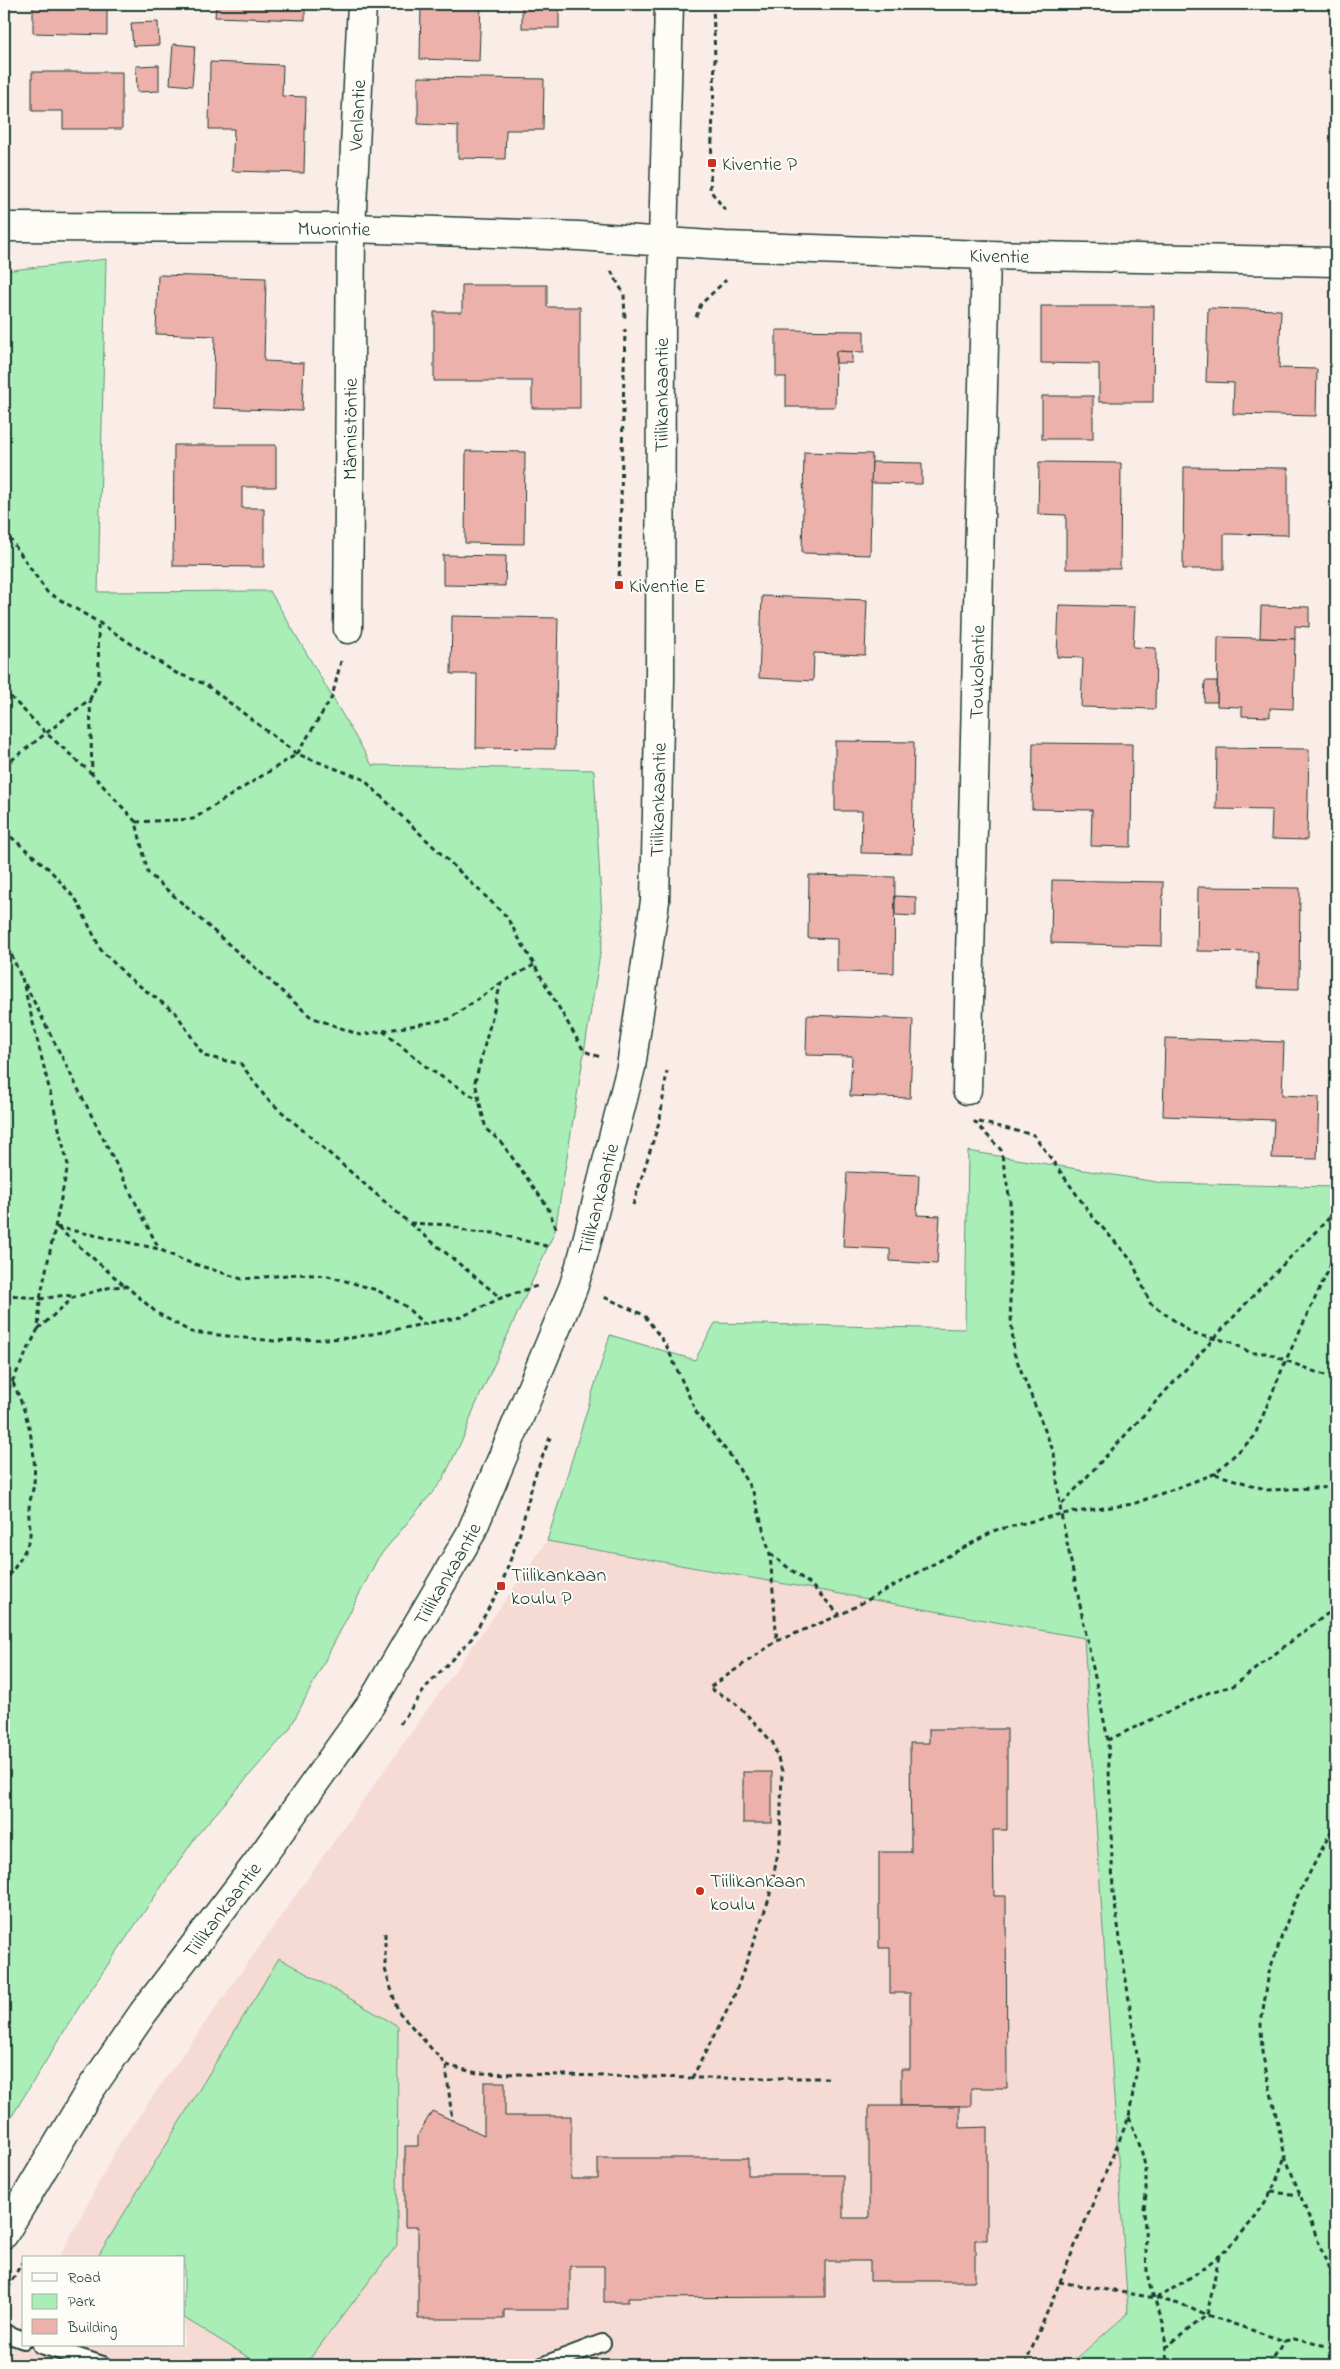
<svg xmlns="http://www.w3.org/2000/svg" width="1340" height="2369" font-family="'Indie Flower',sans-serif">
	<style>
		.built { fill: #f6dbd5 }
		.green { fill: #a9edb7; stroke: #649576 }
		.building { fill: #ecb1aa; stroke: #1f3d34 }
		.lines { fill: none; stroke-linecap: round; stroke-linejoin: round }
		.lane-casing { stroke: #1f3d34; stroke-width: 20 }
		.street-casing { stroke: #1f3d34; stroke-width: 31 }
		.secondary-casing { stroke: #1f3d34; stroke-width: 31 }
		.path { stroke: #1f3d34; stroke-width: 3; stroke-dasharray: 5 4; stroke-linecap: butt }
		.lane { stroke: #fdfcf7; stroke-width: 16 }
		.street { stroke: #fdfcf7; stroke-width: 28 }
		.secondary { stroke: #fdfcf7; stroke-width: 28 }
		.poi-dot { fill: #c8321e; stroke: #fdfcf7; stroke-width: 2 }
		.labels { text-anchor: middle; stroke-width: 4; stroke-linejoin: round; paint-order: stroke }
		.street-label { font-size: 20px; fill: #1f3d34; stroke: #fdfcf7 }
		.poi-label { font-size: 20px; fill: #1f3d34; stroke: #fdfcf7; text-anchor: start }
	</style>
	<rect width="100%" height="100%" fill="#faede8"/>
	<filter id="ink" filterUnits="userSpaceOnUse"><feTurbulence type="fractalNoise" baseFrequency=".02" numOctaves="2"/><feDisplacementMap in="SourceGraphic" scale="10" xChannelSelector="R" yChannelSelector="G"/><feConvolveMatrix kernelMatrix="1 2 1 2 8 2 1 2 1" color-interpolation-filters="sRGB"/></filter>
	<g filter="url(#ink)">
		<!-- built -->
		<polygon class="built" points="547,1541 1084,1638 1128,2313 1069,2365 5,2365 24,2327 24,2345 184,2345 184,2258 59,2258 119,2144"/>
		<!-- green -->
		<g class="green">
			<polygon points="106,259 98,592 270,591 372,765 594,770 603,936 555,1231 473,1411 465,1434 442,1481 378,1558 289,1730 197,1835 81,2004 4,2129 4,271"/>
			<polygon points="968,1151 1162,1183 1336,1187 1336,2365 1069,2365 1128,2313 1084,1638 547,1541 610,1335 695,1360 715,1323 965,1329"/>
			<polygon points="279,1958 398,2026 397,2245 305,2365 261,2365 184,2318 184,2258 97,2258"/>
		</g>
		<!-- building -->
		<g class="building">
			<polygon points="33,4 107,4 107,35 33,33"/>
			<polygon points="216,4 305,4 305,20 215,17"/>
			<polygon points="421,4 481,4 479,61 420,59"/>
			<rect x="522" y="4" width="37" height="24"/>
			<polygon points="158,22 159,45 133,46 131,23"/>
			<polygon points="173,44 195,46 192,86 170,84"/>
			<polygon points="210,62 283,65 282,96 306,97 304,173 232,171 234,129 209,129"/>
			<polygon points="159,65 159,91 137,92 136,66"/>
			<polygon points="32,72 122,72 122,129 63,129 63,111 32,111"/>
			<polygon points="418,77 544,79 543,130 506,130 505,159 458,158 458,126 418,124"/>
			<polygon points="158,275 266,278 264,361 304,363 302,411 213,408 215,336 156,334"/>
			<polygon points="462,285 547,285 547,307 580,307 580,408 532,408 532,381 434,381 434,312 462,312"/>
			<polygon points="1041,306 1154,306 1153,402 1099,402 1099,364 1041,363"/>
			<polygon points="1208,308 1281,310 1279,368 1317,369 1316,416 1233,414 1234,383 1206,382"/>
			<polygon points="776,330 864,331 864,352 836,351 835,407 786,407 786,377 776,377"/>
			<polygon points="836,351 852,352 852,363 836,363"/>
			<rect x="1042" y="396" width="51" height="43"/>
			<polygon points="174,445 276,445 276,487 242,487 242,508 264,508 264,567 173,566"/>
			<polygon points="466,451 525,452 524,544 465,543"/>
			<polygon points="804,452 872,454 870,555 802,553"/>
			<polygon points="872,462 922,463 922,484 871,483"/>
			<polygon points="1039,462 1121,463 1120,569 1066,569 1066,515 1038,514"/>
			<polygon points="1184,467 1288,468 1288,535 1224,534 1224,569 1183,569"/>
			<polygon points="443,555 506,556 505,586 443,585"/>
			<polygon points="762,596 867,600 865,655 814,653 813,681 759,678"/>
			<polygon points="1059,605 1135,607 1133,647 1156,648 1155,709 1081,707 1083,658 1057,657"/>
			<polygon points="1261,606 1309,607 1309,627 1295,626 1295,639 1260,638"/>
			<polygon points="452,616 558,618 555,749 476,748 477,674 451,674"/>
			<polygon points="1218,637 1295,639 1293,709 1270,708 1270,717 1242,716 1242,707 1217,706"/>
			<polygon points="1205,681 1217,681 1217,702 1204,702"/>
			<polygon points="835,741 914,742 912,854 861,853 862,811 835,811"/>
			<polygon points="1033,743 1132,744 1131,847 1091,846 1092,810 1032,809"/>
			<polygon points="1217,748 1309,749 1307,840 1271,839 1272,810 1216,809"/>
			<polygon points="809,875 895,877 894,973 837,972 837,939 808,938"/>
			<polygon points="1052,880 1163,882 1162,946 1051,943"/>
			<polygon points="1198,887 1300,888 1299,989 1257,988 1258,952 1197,951"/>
			<polygon points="895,896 916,897 916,916 895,915"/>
			<polygon points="807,1015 913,1019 910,1098 850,1096 852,1056 806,1055"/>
			<polygon points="1165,1038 1284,1042 1282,1095 1319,1097 1317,1159 1272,1158 1274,1120 1163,1116"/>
			<polygon points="847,1172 919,1175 917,1215 940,1216 937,1264 890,1261 890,1249 843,1247"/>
			<polygon points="929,1729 1007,1729 1007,1830 993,1830 994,1896 1006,1896 1007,2088 971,2088 971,2106 901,2106 901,2069 910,2069 910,1993 890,1993 890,1948 879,1948 879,1852 911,1852 910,1743 929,1743"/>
			<rect x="743" y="1772" width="29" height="51"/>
			<polygon points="484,2082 505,2082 505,2116 571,2116 571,2179 598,2179 598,2158 748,2158 748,2175 843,2175 843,2218 869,2218 869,2106 960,2106 960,2128 987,2127 987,2240 975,2240 975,2281 870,2281 870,2261 825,2261 825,2297 628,2298 628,2302 604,2302 604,2266 570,2266 570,2310 504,2310 504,2319 418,2319 418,2227 405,2227 405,2146 418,2146 418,2135 432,2111 484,2135"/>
		</g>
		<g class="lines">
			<defs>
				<g id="lane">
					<polyline points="4,2333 24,2340"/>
					<polyline points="41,2345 103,2365"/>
					<polyline points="544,2365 602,2343"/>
				</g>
				<g id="street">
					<path id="s1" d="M4,227L351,228L579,236L725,246L986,255L1336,262"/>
					<path id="s2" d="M348,629L351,228L362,4"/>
					<path id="s3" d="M967,1090L986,255"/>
				</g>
				<g id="secondary">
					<path id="s4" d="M4,2234L90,2090L143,2013L258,1862L371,1704L471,1533L573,1288L583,1256L631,1067L655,901L660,681L661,322L669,4"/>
				</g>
			</defs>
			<!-- lane casing -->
			<use href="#lane" class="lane-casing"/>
			<!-- street casing -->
			<use href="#street" class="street-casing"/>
			<!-- secondary casing -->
			<use href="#secondary" class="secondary-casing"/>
			<!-- path -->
			<g class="path">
				<polyline points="713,4 715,59 710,190 725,210 725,213"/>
				<polyline points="611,271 624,294 625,321"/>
				<polyline points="696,317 701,304 726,280"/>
				<polyline points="4,530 47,592 98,622 176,673 205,684 297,754 363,779 506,916 584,1051 600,1057"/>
				<polyline points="619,585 625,329"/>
				<polyline points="4,690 46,733 92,774"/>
				<polyline points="90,699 92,774 136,822 148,873 311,1017 360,1035 383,1031 449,1019 501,983"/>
				<polyline points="4,766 90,699 99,680 98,623"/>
				<polyline points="136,822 193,819 297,754 332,697 341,661"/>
				<polyline points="4,831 49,869 77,901 101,950 129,978 176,1013 204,1056 241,1064 266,1098 408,1222 501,1298"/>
				<polyline points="4,938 22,979"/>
				<polyline points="534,965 501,983 475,1082 479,1100 486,1129 501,1142 547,1206 556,1228"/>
				<polyline points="25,984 159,1249"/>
				<polyline points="383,1031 429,1069 479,1100"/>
				<polyline points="974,1121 1001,1150 1010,1201 1010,1305 1014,1353 1054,1453 1061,1514 1108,1740 1113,1891 1138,2062 1129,2117 1025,2365"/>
				<polyline points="979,1122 1034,1135 1092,1216 1132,1261 1150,1303 1193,1334 1231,1342 1251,1353 1267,1353 1318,1373 1336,1378"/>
				<polyline points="633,1205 660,1119 667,1071"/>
				<polyline points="410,1223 450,1225 469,1232 494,1233 550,1247"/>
				<polyline points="56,1227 159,1249 182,1260 242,1279 298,1274 328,1276 377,1290 405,1306 423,1323"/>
				<polyline points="58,1228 125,1286"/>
				<polyline points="4,1294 40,1299 66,1295 74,1297"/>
				<polyline points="604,1297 644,1315 666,1345 697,1414 733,1459 753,1492 770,1554 777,1641"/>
				<polyline points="38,1329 74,1297 111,1287 126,1286 157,1313 191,1332 274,1341 351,1338 461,1317 501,1298 537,1286"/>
				<path d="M4,1386L13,1383C27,1411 37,1451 34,1483C33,1492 29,1501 29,1510C28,1520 32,1530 29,1540C24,1556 13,1570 4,1583"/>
				<polyline points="4,1398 38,1329 40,1299 68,1165 22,978"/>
				<polyline points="1215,1474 1268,1490 1336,1487"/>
				<polyline points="1062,1504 1263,1285 1336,1211"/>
				<polyline points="770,1554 810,1584 840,1615"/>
				<polyline points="400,1724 427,1686 472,1638 501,1586 520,1533 534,1478 551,1435"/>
				<polyline points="1108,1740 1210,1692 1233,1686 1327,1614 1336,1613"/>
				<polyline points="1336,1822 1293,1905 1269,1972 1261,2024 1262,2052 1285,2156 1336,2287"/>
				<polyline points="385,1933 385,1969 398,2011 446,2065 452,2120"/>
				<polyline points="446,2065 477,2073 692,2078 831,2078"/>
				<polyline points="692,2078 733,1999 769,1899 780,1842 782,1771 773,1743 753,1721 733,1701 709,1688 777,1641 840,1615 996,1530 1061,1514 1133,1504 1214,1474 1254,1437 1286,1360 1336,1254"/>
				<polyline points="1129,2117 1141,2149 1146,2170 1146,2195 1144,2209 1147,2271 1149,2284 1164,2325 1167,2365"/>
				<polyline points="1271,2192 1300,2195"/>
				<polyline points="1059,2282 1156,2298 1190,2307 1207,2315 1284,2341 1294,2339 1336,2348"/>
				<polyline points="4,2296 22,2262"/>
				<path d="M1156,2298C1203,2273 1245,2239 1271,2192C1277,2181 1281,2167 1285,2156"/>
				<polyline points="1165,2348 1207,2315 1219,2256"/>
				<polyline points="1269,2365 1284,2341"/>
			</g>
			<!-- lane -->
			<use href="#lane" class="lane"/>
			<!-- street -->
			<use href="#street" class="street"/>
			<!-- secondary -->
			<use href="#secondary" class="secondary"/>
		</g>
	</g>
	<!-- markers -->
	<g class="poi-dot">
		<rect x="707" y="158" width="10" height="10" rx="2.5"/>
		<rect x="614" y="580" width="10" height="10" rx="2.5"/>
		<rect x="496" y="1581" width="10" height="10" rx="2.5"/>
		<circle cx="700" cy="1891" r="5"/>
	</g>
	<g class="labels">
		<!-- street labels -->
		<g class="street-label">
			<text dy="7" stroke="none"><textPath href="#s2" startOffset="514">Venlantie</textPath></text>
			<text dy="7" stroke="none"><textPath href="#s1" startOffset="330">Muorintie</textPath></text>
			<text dy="7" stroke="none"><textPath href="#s1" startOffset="996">Kiventie</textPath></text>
			<text dy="7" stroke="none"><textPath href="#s4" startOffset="2011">Tiilikankaantie</textPath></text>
			<text dy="7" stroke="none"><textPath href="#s2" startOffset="200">Männistöntie</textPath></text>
			<text dy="7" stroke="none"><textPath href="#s3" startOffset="418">Toukolantie</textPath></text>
			<text dy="7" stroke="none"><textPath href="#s4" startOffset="1606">Tiilikankaantie</textPath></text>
			<text dy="7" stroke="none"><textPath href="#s4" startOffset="1201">Tiilikankaantie</textPath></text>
			<text dy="7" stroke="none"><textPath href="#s4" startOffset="796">Tiilikankaantie</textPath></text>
			<text dy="7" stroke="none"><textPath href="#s4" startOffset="391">Tiilikankaantie</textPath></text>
		</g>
		<!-- poi labels -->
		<g class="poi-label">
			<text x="722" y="170">Kiventie P</text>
			<text x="629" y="592">Kiventie E</text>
			<text x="511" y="1581">Tiilikankaan<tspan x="511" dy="23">koulu P</tspan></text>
			<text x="710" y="1887">Tiilikankaan<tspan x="710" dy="23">koulu</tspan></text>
		</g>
	</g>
	<!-- margin -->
	<rect width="1340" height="2369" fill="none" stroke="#fdfcf7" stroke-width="20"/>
	<rect x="10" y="10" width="1320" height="2349" fill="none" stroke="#1f3d34" stroke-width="2" filter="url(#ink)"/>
	<!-- legend -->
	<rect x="22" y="2256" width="162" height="90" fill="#fdfcf7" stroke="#a4b0a9"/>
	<rect x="32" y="2273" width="25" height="8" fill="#fdfcf7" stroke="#a4b0a9"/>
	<text x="68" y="2282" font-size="15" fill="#1f3d34">Road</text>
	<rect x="32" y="2294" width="25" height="15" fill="#a9edb7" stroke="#a4b0a9"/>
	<text x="68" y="2306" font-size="15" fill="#1f3d34">Park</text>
	<rect x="32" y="2319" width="25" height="15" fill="#ecb1aa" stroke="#a4b0a9"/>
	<text x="68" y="2332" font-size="15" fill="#1f3d34">Building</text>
</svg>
